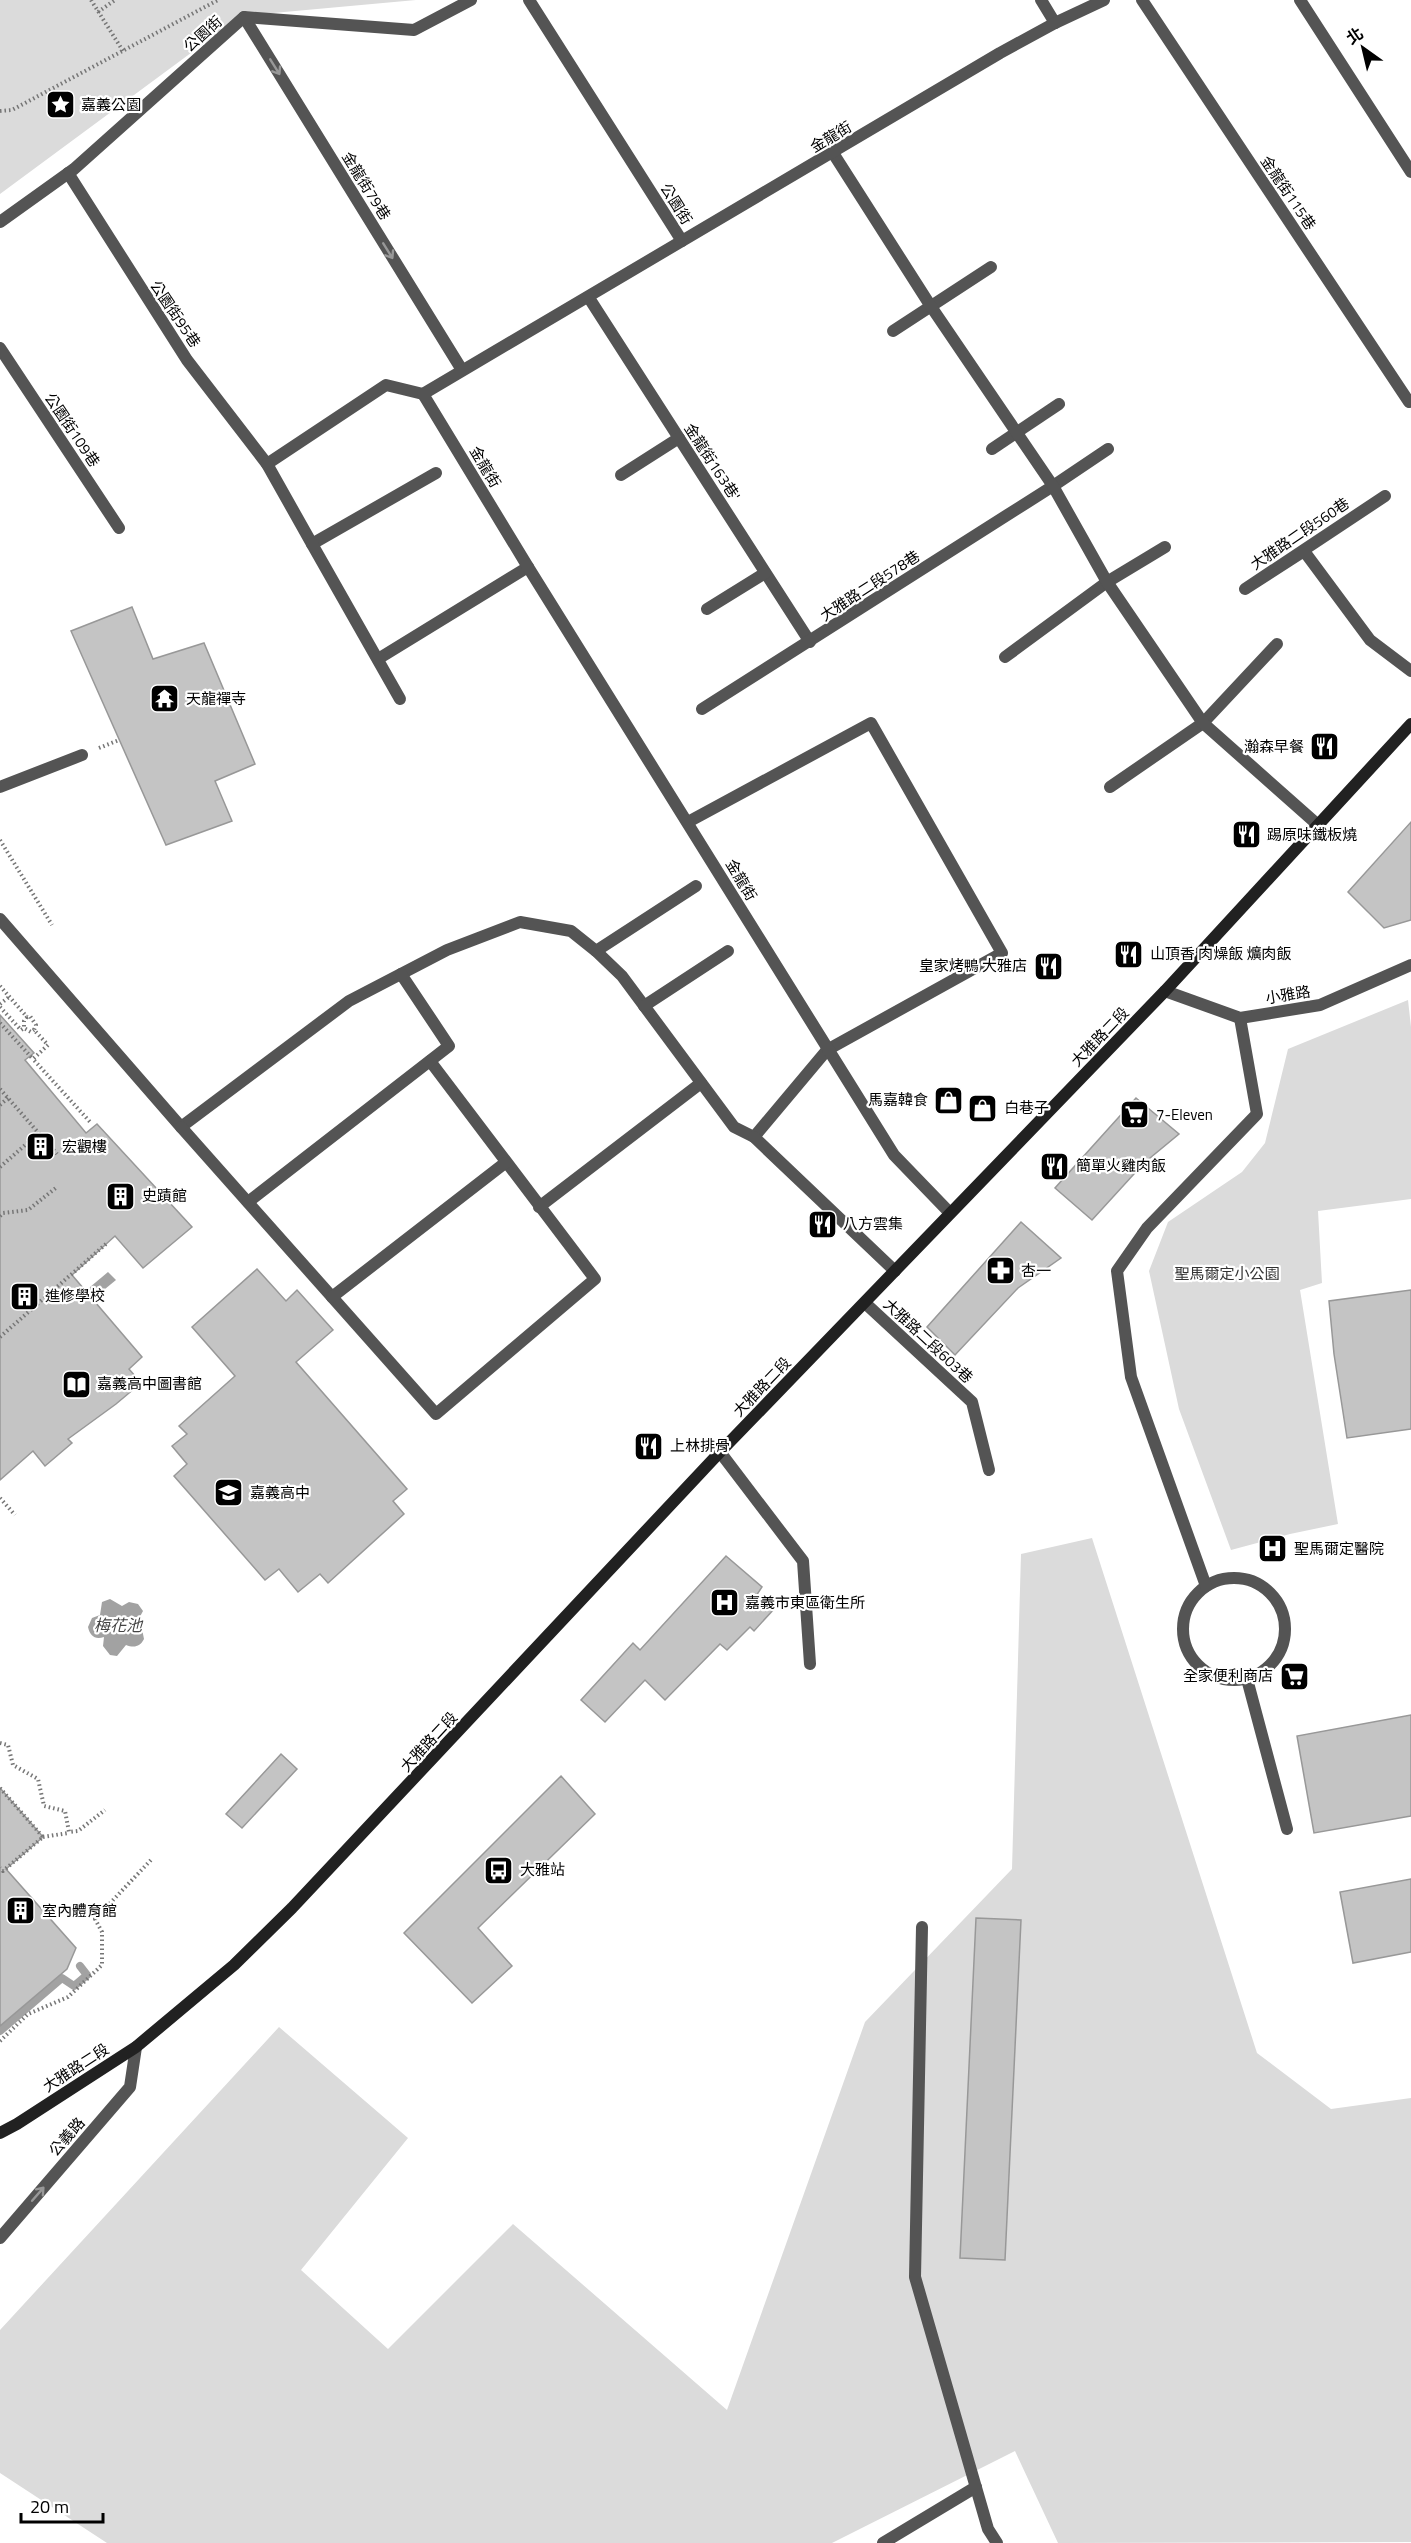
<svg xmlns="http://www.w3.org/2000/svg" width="1411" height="2543" font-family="'Titillium Web','Noto Sans TC',sans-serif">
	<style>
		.green { fill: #dbdbdb }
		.water { fill: #a2a2a2 }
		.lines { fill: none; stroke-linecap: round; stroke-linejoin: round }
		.stream { stroke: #a2a2a2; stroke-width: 8 }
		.building { fill: #c4c4c4; stroke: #989898; stroke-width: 1.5 }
		.path { stroke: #767676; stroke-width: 4; stroke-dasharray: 1.5 3; stroke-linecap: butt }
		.lane { stroke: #545454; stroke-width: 12 }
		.street { stroke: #545454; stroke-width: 12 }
		.secondary { stroke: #212121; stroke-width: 12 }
		.oneway { stroke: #989898 }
		.labels { text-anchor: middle; stroke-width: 4.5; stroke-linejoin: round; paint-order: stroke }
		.street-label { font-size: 15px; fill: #000; stroke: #fff }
		.poi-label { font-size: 15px; fill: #000; stroke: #fff; text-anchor: start }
		.park-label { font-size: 15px; fill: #323232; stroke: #fff }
		.water-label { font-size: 16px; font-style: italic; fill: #434343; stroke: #fff }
	</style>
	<rect width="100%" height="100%" fill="#fff"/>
	<!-- green -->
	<g class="green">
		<polygon points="0,0 416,0 241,16 0,194"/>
		<polygon points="1408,1000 1411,1027 1411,1199 1318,1211 1322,1283 1300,1290 1338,1524 1290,1534 1231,1550 1179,1409 1149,1271 1168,1222 1242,1172 1265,1143 1288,1049"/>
		<polygon points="1092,1538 1257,2053 1331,2109 1411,2098 1411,2542 1058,2543 1015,2451 832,2543 107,2543 0,2473 0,2330 279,2027 408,2138 301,2270 388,2349 513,2224 727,2410 865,2022 1012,1869 1021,1554"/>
	</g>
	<!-- water -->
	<g class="water">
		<polygon points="108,1272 116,1280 83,1307 77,1298"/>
		<path d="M110,1599L122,1606L129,1602L138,1604L143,1611L136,1624L142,1629L144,1639C140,1647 134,1648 126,1645L117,1656L110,1655L103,1646L104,1637C95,1640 90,1636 88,1627L92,1618L100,1615L102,1602Z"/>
	</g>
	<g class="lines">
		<!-- stream -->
		<polyline class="stream" points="0,2031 62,1978 74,1986 87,1975 80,1966"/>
	</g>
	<!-- building -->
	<g class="building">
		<polygon points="132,607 153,659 204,643 255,764 215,781 232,821 166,845 71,631"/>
		<polygon points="1411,822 1411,920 1384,928 1348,892"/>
		<polygon points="0,1015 34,1053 25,1060 86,1133 97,1124 192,1227 143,1268 115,1236 72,1275 142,1357 129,1369 141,1383 116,1404 68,1439 72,1443 45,1466 33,1451 0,1480"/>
		<polygon points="1136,1098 1179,1134 1144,1163 1092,1220 1055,1188"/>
		<polygon points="1021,1222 1061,1258 1018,1288 955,1355 927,1327"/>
		<polygon points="257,1269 286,1301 297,1290 333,1330 296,1362 407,1489 393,1501 404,1514 328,1583 320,1574 298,1592 279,1569 265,1580 174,1476 187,1464 172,1446 187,1434 179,1426 235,1376 192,1327"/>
		<polygon points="1411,1290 1411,1429 1347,1438 1334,1354 1329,1301"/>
		<polygon points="726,1556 762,1587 756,1596 774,1609 754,1631 750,1627 727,1650 720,1644 665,1700 645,1680 605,1722 581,1700 633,1643 640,1650"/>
		<polygon points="1411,1715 1411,1816 1314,1833 1297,1736"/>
		<polygon points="281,1754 297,1769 242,1828 226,1814"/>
		<polygon points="561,1776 595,1814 478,1928 512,1966 472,2003 404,1933"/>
		<polygon points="0,1788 43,1837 6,1869 76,1948 67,1969 0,2026"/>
		<polygon points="1411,1879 1411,1952 1353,1963 1340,1892"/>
		<polygon points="976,1918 1021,1920 1005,2260 960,2258"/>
	</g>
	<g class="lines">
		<!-- path -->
		<g class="path">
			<polyline points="91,0 123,51"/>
			<polyline points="98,12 115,0"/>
			<polyline points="0,111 12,110 218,0"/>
			<polyline points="99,748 119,740"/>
			<polyline points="0,840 52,925"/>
			<polyline points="0,986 27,1017 30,1016 36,1025 34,1030 48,1045 33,1059 91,1123"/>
			<polyline points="0,1004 9,997"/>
			<polyline points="0,1007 21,1030 24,1028"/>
			<polyline points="27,1017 24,1021 24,1028 31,1032 34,1030"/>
			<polyline points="0,1023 33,1059"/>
			<polyline points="0,1089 57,1154"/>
			<polyline points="0,1105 8,1098"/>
			<polyline points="0,1167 39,1133"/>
			<polyline points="0,1216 3,1213 28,1210 57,1187"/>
			<polyline points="0,1337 107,1243"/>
			<polyline points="0,1498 15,1515"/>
			<polyline points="0,1743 8,1745 13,1765 38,1779 44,1806 65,1811 69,1832 78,1831 105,1810"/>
			<polyline points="0,1788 43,1837 3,1871 0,1868"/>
			<polyline points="43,1837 68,1833"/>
			<polyline points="0,2041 28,2014 68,1997 102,1965 102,1932 95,1919 151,1860"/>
		</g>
		<!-- lane -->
		<g class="lane">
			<polyline points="1041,0 1055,23"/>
			<polyline points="1142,0 1409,402"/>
			<polyline points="1300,0 1411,172"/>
			<polyline points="244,17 462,370"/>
			<polyline points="68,173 187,360 267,464 386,385 423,394"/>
			<polyline points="589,298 810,642"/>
			<polyline points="893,331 991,267"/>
			<polyline points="0,348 119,528"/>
			<polyline points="992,449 1059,404"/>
			<polyline points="267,464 312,544 436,473"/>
			<polyline points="621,475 679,438"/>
			<polyline points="1385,496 1245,589 1304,551 1370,640 1411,671"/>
			<polyline points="312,544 400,699"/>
			<polyline points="707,609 765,573"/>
			<polyline points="1005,657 1107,582 1165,547"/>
			<polyline points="378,659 528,567"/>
			<polyline points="702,709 1053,486 1108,449"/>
			<polyline points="0,787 82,755"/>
			<polyline points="1110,787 1203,723 1277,644"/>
			<polyline points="0,919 181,1127 349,1001 447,950 520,922 571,931 596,951 622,976 734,1127 754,1137 827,1050 1002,953 871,723 688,822"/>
			<polyline points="596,951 696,886"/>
			<polyline points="644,1006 728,951"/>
			<polyline points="181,1127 436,1414 595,1279 430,1061"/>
			<polyline points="754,1137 895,1271"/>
			<polyline points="248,1202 449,1046 401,974"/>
			<polyline points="539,1207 701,1083"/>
			<polyline points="332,1297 505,1163"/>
			<polyline points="865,1303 972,1402 989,1470"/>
			<polyline points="720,1452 803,1561 810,1664"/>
			<circle cx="1234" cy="1629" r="51"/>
			<polyline points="1206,1586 1131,1377 1117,1271 1147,1228 1257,1114 1240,1018"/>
			<polyline points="1247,1679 1287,1829"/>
			<polyline points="883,2543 976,2487"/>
		</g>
		<!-- street -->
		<g class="street">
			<polyline points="529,0 682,241"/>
			<polyline points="833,153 930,305 1053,486 1107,582 1203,723 1318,825"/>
			<polyline points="0,222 74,169 244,17 414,30 471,0"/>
			<polyline points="1165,991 1240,1018 1320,1005 1411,965"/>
			<polyline points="950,1213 894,1155 528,567 423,394 1000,53 1055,23 1104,0"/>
			<polyline points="922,1927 915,2277 988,2529 997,2543"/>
			<polyline points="0,2238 130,2087 136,2047"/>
		</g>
		<!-- secondary -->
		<polyline class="secondary" points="0,2133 17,2124 136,2047 234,1965 292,1908 720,1452 1165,991 1411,724"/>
	</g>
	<!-- one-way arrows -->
	<defs><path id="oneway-shaft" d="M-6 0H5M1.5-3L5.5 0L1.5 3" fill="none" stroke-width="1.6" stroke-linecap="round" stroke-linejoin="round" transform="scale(1.5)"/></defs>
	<g class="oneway">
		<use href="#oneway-shaft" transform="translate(275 67) rotate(58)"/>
		<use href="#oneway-shaft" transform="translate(388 251) rotate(58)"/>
		<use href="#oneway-shaft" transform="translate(38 2194) rotate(-49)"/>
	</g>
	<!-- icons -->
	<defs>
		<symbol id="sight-square" viewBox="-11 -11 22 22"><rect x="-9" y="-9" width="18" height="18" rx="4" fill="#000" stroke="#fff"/><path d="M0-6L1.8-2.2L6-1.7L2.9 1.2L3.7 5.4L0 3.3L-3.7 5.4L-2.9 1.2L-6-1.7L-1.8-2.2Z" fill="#fff"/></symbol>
		<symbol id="temple-square" viewBox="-11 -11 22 22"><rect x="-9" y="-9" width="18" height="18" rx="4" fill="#000" stroke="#fff"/><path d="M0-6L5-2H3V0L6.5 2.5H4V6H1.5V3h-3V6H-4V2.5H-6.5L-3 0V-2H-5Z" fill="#fff"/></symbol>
		<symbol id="restaurant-square" viewBox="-11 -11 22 22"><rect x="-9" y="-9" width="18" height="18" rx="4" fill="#000" stroke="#fff"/><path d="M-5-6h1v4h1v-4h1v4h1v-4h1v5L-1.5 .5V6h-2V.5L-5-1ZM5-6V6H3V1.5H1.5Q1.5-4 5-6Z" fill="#fff"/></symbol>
		<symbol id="shop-square" viewBox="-11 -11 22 22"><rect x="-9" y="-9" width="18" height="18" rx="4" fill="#000" stroke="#fff"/><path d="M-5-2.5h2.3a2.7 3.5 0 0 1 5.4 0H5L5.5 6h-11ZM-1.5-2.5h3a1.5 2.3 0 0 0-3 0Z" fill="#fff"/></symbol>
		<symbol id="supermarket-square" viewBox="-11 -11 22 22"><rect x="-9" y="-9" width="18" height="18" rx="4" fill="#000" stroke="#fff"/><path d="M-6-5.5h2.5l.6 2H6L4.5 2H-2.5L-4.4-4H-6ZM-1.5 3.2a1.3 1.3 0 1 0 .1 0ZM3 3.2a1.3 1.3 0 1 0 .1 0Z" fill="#fff"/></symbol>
		<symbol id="building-square" viewBox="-11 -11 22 22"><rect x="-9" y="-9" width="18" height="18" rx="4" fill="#000" stroke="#fff"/><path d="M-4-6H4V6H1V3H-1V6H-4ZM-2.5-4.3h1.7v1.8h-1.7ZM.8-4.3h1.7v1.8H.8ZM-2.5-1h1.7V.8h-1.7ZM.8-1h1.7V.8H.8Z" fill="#fff"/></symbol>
		<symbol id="pharmacy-square" viewBox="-11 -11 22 22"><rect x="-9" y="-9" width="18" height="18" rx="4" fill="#000" stroke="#fff"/><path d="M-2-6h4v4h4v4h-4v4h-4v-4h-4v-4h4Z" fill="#fff"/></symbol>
		<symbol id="library-square" viewBox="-11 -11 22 22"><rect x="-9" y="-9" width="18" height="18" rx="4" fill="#000" stroke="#fff"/><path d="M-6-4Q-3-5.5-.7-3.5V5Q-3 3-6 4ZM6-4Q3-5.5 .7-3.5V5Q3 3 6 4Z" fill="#fff"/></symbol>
		<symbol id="school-square" viewBox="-11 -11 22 22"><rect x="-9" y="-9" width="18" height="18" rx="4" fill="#000" stroke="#fff"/><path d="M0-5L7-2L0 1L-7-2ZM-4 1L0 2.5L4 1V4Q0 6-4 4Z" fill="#fff"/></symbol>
		<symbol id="hospital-square" viewBox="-11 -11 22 22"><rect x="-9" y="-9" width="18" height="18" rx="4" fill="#000" stroke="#fff"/><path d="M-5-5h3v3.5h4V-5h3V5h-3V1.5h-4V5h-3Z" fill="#fff"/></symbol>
		<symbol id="bus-square" viewBox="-11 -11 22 22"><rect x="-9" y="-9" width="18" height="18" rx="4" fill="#000" stroke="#fff"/><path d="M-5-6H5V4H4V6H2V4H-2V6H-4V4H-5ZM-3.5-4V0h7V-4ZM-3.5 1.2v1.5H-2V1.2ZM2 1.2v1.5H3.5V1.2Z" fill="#fff"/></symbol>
	</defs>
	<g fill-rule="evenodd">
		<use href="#sight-square" x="44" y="88" width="33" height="33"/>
		<use href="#temple-square" x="148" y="682" width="33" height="33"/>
		<use href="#restaurant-square" x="1308" y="730" width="33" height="33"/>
		<use href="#restaurant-square" x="1230" y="818" width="33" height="33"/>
		<use href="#restaurant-square" x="1112" y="938" width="33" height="33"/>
		<use href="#restaurant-square" x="1032" y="950" width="33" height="33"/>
		<use href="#shop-square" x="932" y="1084" width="33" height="33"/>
		<use href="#shop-square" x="966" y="1092" width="33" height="33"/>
		<use href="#supermarket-square" x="1118" y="1098" width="33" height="33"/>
		<use href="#building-square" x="24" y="1130" width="33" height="33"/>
		<use href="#restaurant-square" x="1038" y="1150" width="33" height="33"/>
		<use href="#building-square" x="104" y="1180" width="33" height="33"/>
		<use href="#restaurant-square" x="806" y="1208" width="33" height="33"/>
		<use href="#pharmacy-square" x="984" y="1254" width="33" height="33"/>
		<use href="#building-square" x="8" y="1280" width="33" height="33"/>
		<use href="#library-square" x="60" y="1368" width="33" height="33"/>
		<use href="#restaurant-square" x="632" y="1430" width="33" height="33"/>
		<use href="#school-square" x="212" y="1476" width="33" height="33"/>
		<use href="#hospital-square" x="1256" y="1532" width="33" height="33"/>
		<use href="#hospital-square" x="708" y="1586" width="33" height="33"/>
		<use href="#supermarket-square" x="1278" y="1660" width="33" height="33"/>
		<use href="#bus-square" x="482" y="1854" width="33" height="33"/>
		<use href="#building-square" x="4" y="1894" width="33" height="33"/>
	</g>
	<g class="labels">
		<!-- street labels -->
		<g class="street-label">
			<text transform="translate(203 34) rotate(-42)" y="5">公園街</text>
			<text transform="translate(831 137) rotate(-31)" y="5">金龍街</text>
			<text transform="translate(366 186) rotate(58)" y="5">金龍街79巷</text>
			<text transform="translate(1288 193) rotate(56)" y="5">金龍街115巷</text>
			<text transform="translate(676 204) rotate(58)" y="5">公園街</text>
			<text transform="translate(175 314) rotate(56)" y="5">公園街95巷</text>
			<text transform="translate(72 430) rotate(56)" y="5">公園街109巷</text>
			<text transform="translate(712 462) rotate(57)" y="5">金龍街163巷'</text>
			<text transform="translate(485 467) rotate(59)" y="5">金龍街</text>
			<text transform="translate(1300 534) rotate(-34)" y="5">大雅路二段560巷</text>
			<text transform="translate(870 586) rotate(-33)" y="5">大雅路二段578巷</text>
			<text transform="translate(741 880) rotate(59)" y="5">金龍街</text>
			<text transform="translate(1288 995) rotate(-9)" y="5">小雅路</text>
			<text transform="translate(1100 1037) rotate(-46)" y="5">大雅路二段</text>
			<text transform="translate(928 1341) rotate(43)" y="5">大雅路二段603巷</text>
			<text transform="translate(762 1387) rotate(-46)" y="5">大雅路二段</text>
			<text transform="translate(429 1742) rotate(-47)" y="5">大雅路二段</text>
			<text transform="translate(76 2068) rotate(-33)" y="5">大雅路二段</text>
			<text transform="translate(67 2137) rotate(-49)" y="5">公義路</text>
		</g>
		<!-- poi labels -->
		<g class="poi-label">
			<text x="81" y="110">嘉義公園</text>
			<text x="186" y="704">天龍禪寺</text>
			<text x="1304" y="752" text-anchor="end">瀚森早餐</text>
			<text x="1267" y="840">踢原味鐵板燒</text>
			<text x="1150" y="959">山頂香 肉燥飯 爌肉飯</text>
			<text x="1027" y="971" text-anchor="end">皇家烤鴨 大雅店</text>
			<text x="928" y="1105" text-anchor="end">馬嘉韓食</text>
			<text x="1004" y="1113">白巷子</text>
			<text x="1156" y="1120">7-Eleven</text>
			<text x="62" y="1152">宏觀樓</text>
			<text x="1076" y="1171">簡單火雞肉飯</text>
			<text x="142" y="1201">史蹟館</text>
			<text x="843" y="1229">八方雲集</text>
			<text x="1021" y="1276">杏一</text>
			<text x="45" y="1301">進修學校</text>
			<text x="97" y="1389">嘉義高中圖書館</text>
			<text x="670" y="1451">上林排骨</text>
			<text x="250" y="1498">嘉義高中</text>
			<text x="1294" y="1554">聖馬爾定醫院</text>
			<text x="745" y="1608">嘉義市東區衛生所</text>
			<text x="1273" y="1681" text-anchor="end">全家便利商店</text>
			<text x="520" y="1875">大雅站</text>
			<text x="42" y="1916">室內體育館</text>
		</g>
		<!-- park labels -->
		<g class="park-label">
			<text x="1227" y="1279">聖馬爾定小公園</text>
		</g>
		<!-- water labels -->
		<g class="water-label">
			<text x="118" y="1631">梅花池</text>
		</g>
	</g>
	<!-- north arrow -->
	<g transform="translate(1363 48) rotate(326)" stroke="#ffffff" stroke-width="4.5" paint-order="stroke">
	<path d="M0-4.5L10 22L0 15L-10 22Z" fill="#000000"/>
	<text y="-9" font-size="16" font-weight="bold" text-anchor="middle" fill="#000000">北</text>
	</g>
	<!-- scale -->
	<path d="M21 2513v9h82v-9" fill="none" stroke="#000000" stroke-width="3"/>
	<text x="30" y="2513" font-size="18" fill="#000000" stroke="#ffffff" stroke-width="4.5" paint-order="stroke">20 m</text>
</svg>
